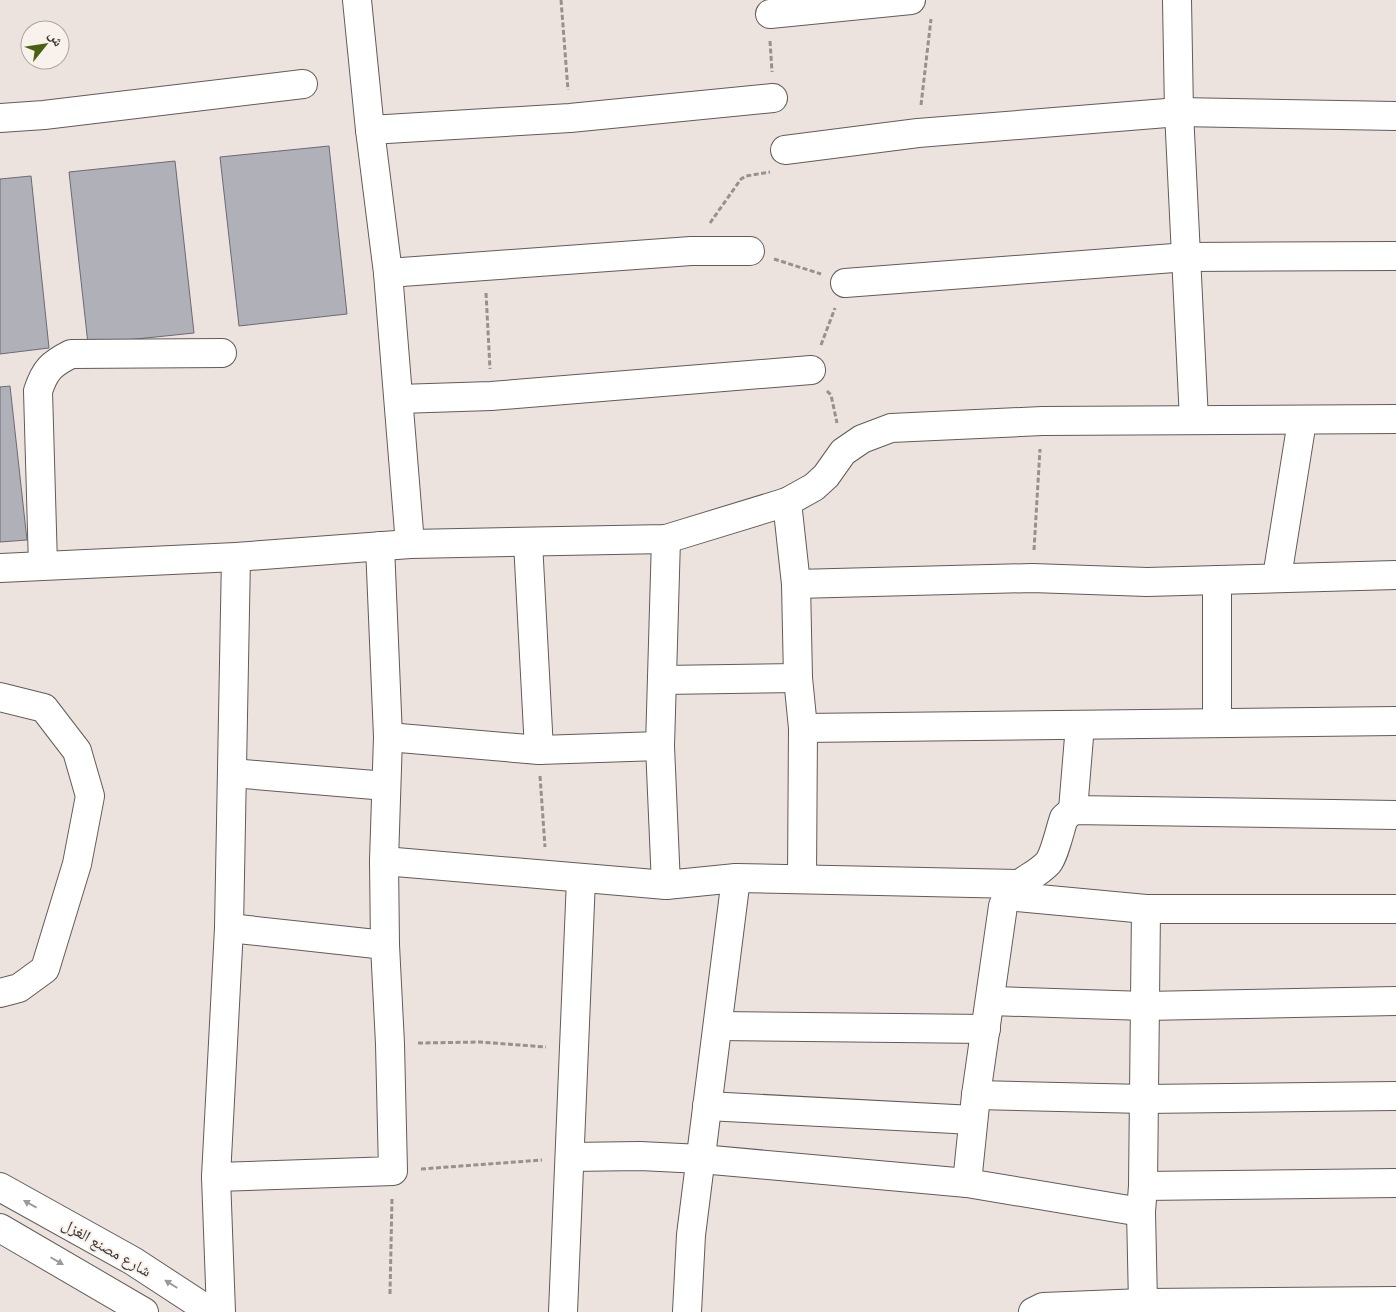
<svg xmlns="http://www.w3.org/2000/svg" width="1396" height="1312" font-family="Karla,'Noto Naskh Arabic',sans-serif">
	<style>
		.building { fill: #b0b0b8; stroke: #6a6a72 }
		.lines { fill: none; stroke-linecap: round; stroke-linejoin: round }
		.minor-casing { stroke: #625b57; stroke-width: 30 }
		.path { stroke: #97918e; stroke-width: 3; stroke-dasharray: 5 2.5; stroke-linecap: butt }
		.minor { stroke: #fff; stroke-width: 28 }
		.oneway { fill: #9c9a99 }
		.labels { text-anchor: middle; stroke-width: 4; stroke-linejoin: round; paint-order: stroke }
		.street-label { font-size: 16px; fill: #383533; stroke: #f9f1ec }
	</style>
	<rect width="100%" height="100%" fill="#ece3df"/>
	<!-- building -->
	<g class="building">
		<polygon points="329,146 347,314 239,326 220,157"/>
		<polygon points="175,161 194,333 88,344 69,172"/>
		<polygon points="31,176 49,348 0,354 0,179"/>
		<polygon points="10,386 27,540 0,542 0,387"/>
	</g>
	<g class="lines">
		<defs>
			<g id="minor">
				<polyline points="357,0 370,130 388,273 410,544"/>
				<polyline points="1177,0 1179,112 1194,420"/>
				<polyline points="770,14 911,0"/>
				<polyline points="0,118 44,115 303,84"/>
				<polyline points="370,130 570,118 773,98"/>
				<polyline points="785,150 918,133 1179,112 1396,116"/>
				<polyline points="388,273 691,251 750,251"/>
				<polyline points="845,283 1187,257 1396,256"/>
				<polyline points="399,399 491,396 811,370"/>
				<polyline points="787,502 796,584 798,678 803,728 802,879"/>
				<polyline points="666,539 660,746 666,885"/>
				<polyline points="528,542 539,750"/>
				<path d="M43,565L38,391C45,370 51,364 71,354L222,353"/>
				<polyline points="0,568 236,557 410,544 666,539 787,502 814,487 826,476 843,452 862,439 891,428 1042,421 1396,419"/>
				<polyline points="1277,577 1302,421"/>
				<polyline points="1217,580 1217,723"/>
				<polyline points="796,584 1032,578 1147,582 1396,575"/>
				<polyline points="662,680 798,678"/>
				<polyline points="0,697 44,708 77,751 90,796 77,864 45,969 19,988 0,993"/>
				<polyline points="803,728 1396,721"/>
				<polyline points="388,737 539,750 660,746"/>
				<polyline points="232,773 386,786"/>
				<polyline points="1073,810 1080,725"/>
				<polyline points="384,861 666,885 736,878 1018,884"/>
				<polyline points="1007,896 1146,909 1396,909"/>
				<polyline points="229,928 385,945"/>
				<polyline points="991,1001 1145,1006 1396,1001"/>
				<polyline points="718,1026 986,1029"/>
				<polyline points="976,1095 1144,1099 1396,1096"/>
				<polyline points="707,1106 973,1120"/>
				<polyline points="570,1157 640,1156 701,1159 967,1183 1141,1212"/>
				<polyline points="216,1177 393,1171 390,1044 385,945 384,861 388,737 380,546"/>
				<path d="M967,1183L976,1095L1003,906C1012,881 1032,880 1048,863C1055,854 1060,829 1064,818L1073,810L1396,815"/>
				<polyline points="1143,1186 1396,1183"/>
				<polyline points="0,1187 133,1261 211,1312"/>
				<polyline points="0,1228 144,1312"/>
				<polyline points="1143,1303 1141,1212 1143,1186 1146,909"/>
				<polyline points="221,1312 216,1177 229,928 236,557"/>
				<polyline points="563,1312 581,879"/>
				<polyline points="687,1312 691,1235 736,878"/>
				<polyline points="1033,1312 1043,1307 1143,1303 1396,1301"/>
			</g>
		</defs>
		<!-- minor casing -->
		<use href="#minor" class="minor-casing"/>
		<!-- path -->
		<g class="path">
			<polyline points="561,0 568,90"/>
			<polyline points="770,41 772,72"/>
			<polyline points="921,105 931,19"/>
			<polyline points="710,223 741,179 746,176 770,172"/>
			<polyline points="774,259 821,274"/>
			<polyline points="486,293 490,369"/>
			<polyline points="821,345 835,308"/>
			<polyline points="827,391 831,395 837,423"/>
			<polyline points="1034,550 1040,449"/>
			<polyline points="540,776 545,847"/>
			<polyline points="418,1043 480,1042 546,1047"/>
			<polyline points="421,1169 542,1160"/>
			<polyline points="390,1294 392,1198"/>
		</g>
		<!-- minor -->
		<use href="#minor" class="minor"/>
	</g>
	<!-- one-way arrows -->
	<defs><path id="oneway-solid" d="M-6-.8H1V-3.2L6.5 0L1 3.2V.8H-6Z" transform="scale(1.25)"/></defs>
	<g class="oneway">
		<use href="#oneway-solid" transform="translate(30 1204) rotate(-151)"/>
		<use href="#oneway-solid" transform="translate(57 1261) rotate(30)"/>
		<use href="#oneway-solid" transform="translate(171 1284) rotate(-148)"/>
	</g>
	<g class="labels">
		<!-- street labels -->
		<g class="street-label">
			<text transform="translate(107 1247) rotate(30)" y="6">شارع مصنع الغزل</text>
		</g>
	</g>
	<!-- north arrow -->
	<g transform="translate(45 45) rotate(60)"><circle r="24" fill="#f9f1ec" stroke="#aca6a2"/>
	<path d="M0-4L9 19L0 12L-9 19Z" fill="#496212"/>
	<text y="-8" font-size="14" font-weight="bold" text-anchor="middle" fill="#383533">ش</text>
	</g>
</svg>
